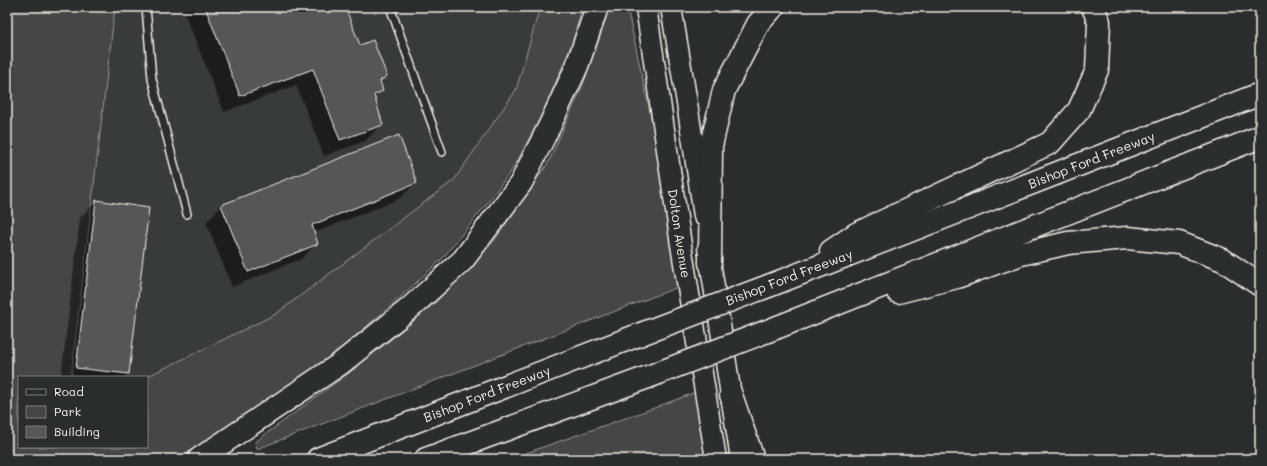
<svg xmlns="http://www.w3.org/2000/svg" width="1267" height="466" font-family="Mali,sans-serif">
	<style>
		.built { fill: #373a3a }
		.green { fill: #444645; stroke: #9c9c96 }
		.shadow { fill: #0007 }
		.building { fill: #555756; stroke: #f4f1e8 }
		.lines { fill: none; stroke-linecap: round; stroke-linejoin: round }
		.lane-casing { stroke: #f4f1e8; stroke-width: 10 }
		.secondary-casing { stroke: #f4f1e8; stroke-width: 23 }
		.highway-casing { stroke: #f4f1e8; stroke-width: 25 }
		.lane { stroke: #2a2d2e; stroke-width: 7 }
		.secondary { stroke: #2a2d2e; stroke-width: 20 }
		.highway { stroke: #2a2d2e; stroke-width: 22 }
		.highway-bridge-casing { stroke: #f4f1e8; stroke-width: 25; stroke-linecap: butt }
		.highway-bridge { stroke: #2a2d2e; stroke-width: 22 }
		.labels { text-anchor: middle; stroke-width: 3.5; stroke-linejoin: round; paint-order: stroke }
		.street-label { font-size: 13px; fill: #f4f1e8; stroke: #2a2d2e }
	</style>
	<rect width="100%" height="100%" fill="#2a2d2e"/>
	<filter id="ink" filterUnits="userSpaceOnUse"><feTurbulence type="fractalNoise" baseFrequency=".025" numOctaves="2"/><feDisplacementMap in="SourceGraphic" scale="8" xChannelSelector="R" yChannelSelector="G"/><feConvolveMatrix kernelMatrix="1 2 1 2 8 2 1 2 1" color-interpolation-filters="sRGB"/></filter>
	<g filter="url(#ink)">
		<!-- built -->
		<polygon class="built" points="115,7 540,7 516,90 454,180 276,314 146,377 71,377"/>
		<!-- green -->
		<g class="green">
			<polygon points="7,7 115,7 71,377 19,377 19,447 147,447 146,377 276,314 454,180 516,90 540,7 582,7 573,41 545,109 514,167 485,206 442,259 394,303 330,358 206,442 177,459 7,459"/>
			<polygon points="608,7 627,7 655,135 678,287 257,449 255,442 361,364 435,303 494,241 548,163 583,85 604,25"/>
			<polygon points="696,392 706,459 509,459 654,408"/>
		</g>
		<!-- shadow -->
		<g class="shadow">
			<polygon points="182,7 344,7 360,47 386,76 379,82 381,91 374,98 382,124 365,141 324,156 296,85 224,112"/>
			<polygon points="416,183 399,199 314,233 317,243 301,259 232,287 206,222 222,206"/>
			<polygon points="96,201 128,373 124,377 61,377 80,218"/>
		</g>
		<!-- building -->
		<g class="building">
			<polygon points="205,7 345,7 360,45 373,40 387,76 380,81 383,91 374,95 383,125 340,140 313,69 240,96"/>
			<polygon points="399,135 417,183 312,225 318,244 248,272 221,205"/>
			<polygon points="96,200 149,208 129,374 76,368"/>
		</g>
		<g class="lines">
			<defs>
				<g id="lane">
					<polyline points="146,7 152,79 187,214"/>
					<polyline points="390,7 442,152"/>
				</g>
				<g id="secondary">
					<path id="s1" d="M646,7L681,245L716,459"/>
					<polyline points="671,7 687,103 704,216"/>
					<polyline points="708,248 741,459"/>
				</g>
				<g id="highway">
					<polyline points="831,251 856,234 1050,143 1079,110 1097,70 1099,22 1093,7"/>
					<polyline points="710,263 711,146 724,90 758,24 773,7"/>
					<path id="s2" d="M771,285L1260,94"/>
					<polyline points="898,292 957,277 1021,254 1068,243 1127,238 1179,243 1223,260 1260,285"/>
					<polyline points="778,327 1260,137"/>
					<polyline points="731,395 753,459"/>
					<polyline points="199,459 340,364 410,308 463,260 521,183 550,125 577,66 597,7"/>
					<path id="s3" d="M318,459L641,334"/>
					<polyline points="426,459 648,377"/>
				</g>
			</defs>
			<!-- lane casing -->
			<use href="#lane" class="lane-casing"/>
			<!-- secondary casing -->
			<use href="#secondary" class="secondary-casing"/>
			<!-- highway casing -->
			<use href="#highway" class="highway-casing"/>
			<!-- lane -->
			<use href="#lane" class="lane"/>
			<!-- secondary -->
			<use href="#secondary" class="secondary"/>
			<!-- highway -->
			<use href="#highway" class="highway"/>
			<defs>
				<g id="highway-bridge">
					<polyline points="641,334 771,285"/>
					<polyline points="648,377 778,327"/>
				</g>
			</defs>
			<!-- highway-bridge casing -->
			<use href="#highway-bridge" class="highway-bridge-casing"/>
			<!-- highway-bridge -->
			<use href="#highway-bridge" class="highway-bridge"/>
		</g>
	</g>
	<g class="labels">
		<!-- street labels -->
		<g class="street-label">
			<text dy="5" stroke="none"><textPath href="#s2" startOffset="344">Bishop Ford Freeway</textPath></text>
			<text dy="5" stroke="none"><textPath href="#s1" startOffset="229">Dolton Avenue</textPath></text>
			<text transform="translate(789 277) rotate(-21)" y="5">Bishop Ford Freeway</text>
			<text dy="5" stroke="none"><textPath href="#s3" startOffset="181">Bishop Ford Freeway</textPath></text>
		</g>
	</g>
	<!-- margin -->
	<rect width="1267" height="466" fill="none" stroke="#2a2d2e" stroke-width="24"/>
	<rect x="12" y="12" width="1243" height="442" fill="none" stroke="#f4f1e8" stroke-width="1.5" filter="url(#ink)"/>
	<!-- legend -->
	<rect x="18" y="376" width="130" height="72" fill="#2a2d2e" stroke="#7b7b78"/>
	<rect x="26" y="389" width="20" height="6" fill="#2a2d2e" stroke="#7b7b78"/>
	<text x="54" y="396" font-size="12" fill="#f4f1e8">Road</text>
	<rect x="26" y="406" width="20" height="12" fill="#444645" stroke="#7b7b78"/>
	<text x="54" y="416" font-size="12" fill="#f4f1e8">Park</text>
	<rect x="26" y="426" width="20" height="12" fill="#555756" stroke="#7b7b78"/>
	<text x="54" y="436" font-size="12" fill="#f4f1e8">Building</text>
</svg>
